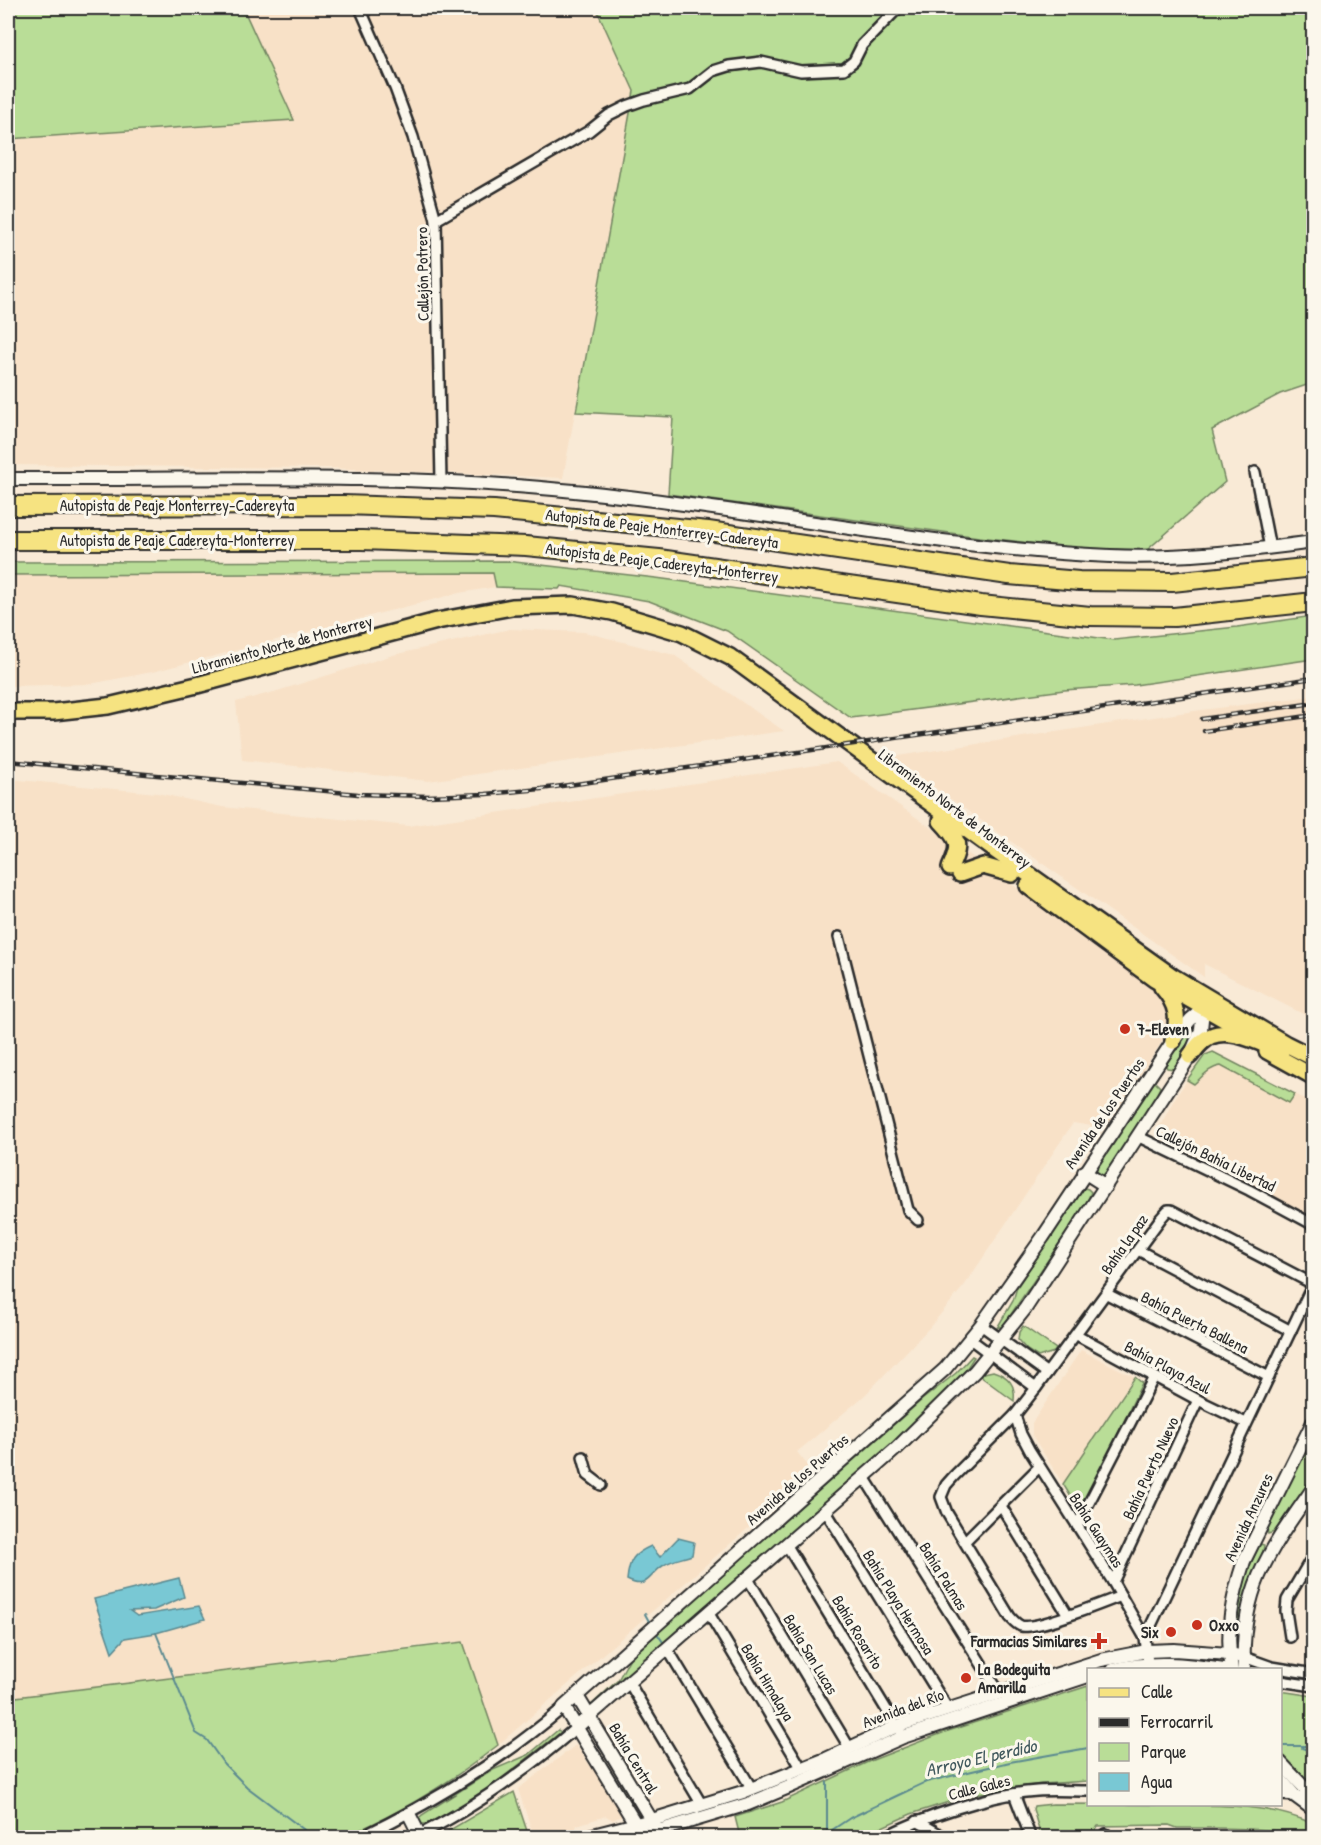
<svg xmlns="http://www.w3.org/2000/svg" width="1321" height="1845" font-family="'Patrick Hand',sans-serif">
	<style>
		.built { fill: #f8e1c7 }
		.green { fill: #b9dd97; stroke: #728461; stroke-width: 1.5 }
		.water { fill: #79c8d4; stroke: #5a8990; stroke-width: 1.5 }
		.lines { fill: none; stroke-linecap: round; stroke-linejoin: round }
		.stream { stroke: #5a8990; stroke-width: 2 }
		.minor-casing { stroke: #2b2b2b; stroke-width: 14 }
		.tertiary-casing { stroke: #2b2b2b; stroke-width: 16 }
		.primary-casing { stroke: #2b2b2b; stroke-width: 20 }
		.motorway-casing { stroke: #2b2b2b; stroke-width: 22 }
		.minor { stroke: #fbf7ec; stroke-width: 9 }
		.tertiary { stroke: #fbf7ec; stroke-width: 12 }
		.primary { stroke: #f6e381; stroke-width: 15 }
		.motorway { stroke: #f6e381; stroke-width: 18 }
		.rail-casing { stroke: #2b2b2b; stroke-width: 4.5 }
		.rail { stroke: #fbf7ec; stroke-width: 2; stroke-dasharray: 7; stroke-linecap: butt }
		.poi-dot { fill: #c8321e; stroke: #fbf7ec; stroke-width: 2 }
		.labels { text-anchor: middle; stroke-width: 6; stroke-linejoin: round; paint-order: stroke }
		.street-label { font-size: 16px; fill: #2b2b2b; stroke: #fbf7ec }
		.poi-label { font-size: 16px; font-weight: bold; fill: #2b2b2b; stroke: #fbf7ec; text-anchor: start }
		.water-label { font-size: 18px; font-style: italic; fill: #425a5e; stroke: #fbf7ec }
	</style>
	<rect width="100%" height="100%" fill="#f9ead6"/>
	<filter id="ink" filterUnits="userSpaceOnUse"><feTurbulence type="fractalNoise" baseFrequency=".0167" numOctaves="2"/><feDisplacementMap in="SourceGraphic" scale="12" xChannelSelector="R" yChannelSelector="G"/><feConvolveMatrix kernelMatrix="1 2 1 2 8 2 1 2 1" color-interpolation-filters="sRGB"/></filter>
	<g filter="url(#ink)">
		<!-- built -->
		<g class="built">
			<polygon points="243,8 596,8 634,91 563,478 328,468 8,465 8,139 293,120"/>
			<polygon points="493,573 496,587 459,593 152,672 90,684 8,686 8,575"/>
			<polygon points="510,629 584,632 674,655 784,731 428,781 242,760 236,702 274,692 393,655"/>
			<polygon points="1313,696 1313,1019 1204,964 1204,977 891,757 1194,711"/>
			<polygon points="837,762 1110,953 1161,991 1168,999 1172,1026 1105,1128 1073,1123 964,1286 929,1328 864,1396 797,1452 813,1472 498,1745 463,1642 428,1645 8,1698 8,779 157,793 222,807 408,826"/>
			<polygon points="1209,1051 1313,1103 1313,1218 1189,1153 1159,1134 1160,1126 1175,1098 1203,1057"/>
			<polygon points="1081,1350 1135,1377 1063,1484 1032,1435 1032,1423"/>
			<polygon points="576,1745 624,1815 613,1820 606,1816 577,1825 575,1830 562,1837 534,1837 518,1789"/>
		</g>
		<!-- green -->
		<g class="green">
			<polygon points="8,8 243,8 294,120 8,139"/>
			<polygon points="596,8 1313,8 1313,383 1280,394 1212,430 1225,482 1147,550 1075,548 979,537 668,494 673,417 576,412 634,91"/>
			<polygon points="506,561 656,578 1114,640 1237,627 1313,616 1313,659 1135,685 1064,690 851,718 727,631 649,601 561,586 559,589 496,587 493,573 8,575 8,562"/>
			<polygon points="1193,1024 1197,1025 1197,1033 1174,1069 1167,1068 1164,1062"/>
			<path d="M1213,1052L1295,1094L1289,1103L1221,1066C1210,1067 1202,1077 1194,1084L1187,1080L1205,1055Z"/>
			<polygon points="1155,1082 1160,1087 1154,1100 1106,1173 1103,1175 1098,1174 1095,1169 1152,1083"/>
			<polygon points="1084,1188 1088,1189 1091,1192 1086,1204 1003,1326 997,1328 1013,1301 1017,1287"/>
			<polygon points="1023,1326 1056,1349 1054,1352 1038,1357 1027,1350 1018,1340 1019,1332"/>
			<polygon points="972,1356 974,1357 965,1371 881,1457 785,1537 594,1704 590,1706 618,1680 631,1656 923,1399 956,1373"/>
			<path d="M993,1371C1009,1376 1016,1385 1014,1401L980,1376L984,1373Z"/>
			<polygon points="1135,1377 1142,1383 1083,1507 1079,1510 1063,1484"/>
			<polygon points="1313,1432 1313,1477 1274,1532 1268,1534 1267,1529"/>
			<path d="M1260,1544L1264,1545C1263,1560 1251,1575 1247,1590C1241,1609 1242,1628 1239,1647L1234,1648L1233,1645L1239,1597L1247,1572Z"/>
			<path d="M463,1642L498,1745C451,1782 397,1815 341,1838L8,1837V1698Z"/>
			<polygon points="1088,1686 1088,1781 1042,1784 974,1794 911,1814 860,1837 740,1837 735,1817 782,1802 870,1761 945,1732"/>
			<polygon points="1280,1691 1313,1696 1313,1789 1294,1771 1281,1753"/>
			<path d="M558,1730L561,1732C537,1750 446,1827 421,1824L419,1818L422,1815L493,1770L528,1755Z"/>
			<polygon points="514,1792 529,1837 438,1837"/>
			<path d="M1053,1804C1093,1804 1133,1804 1173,1805C1220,1805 1270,1804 1313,1824V1837C1298,1838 1290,1832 1277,1831C1243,1827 1210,1828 1177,1828L1169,1825L1098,1826L1091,1837H1041L1033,1809L1034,1806Z"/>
		</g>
		<!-- water -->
		<g class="water">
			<path d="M678,1538L694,1542L692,1555C684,1558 671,1560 664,1565C649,1574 648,1591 627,1580C629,1560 633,1554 651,1546L660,1557Z"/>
			<polygon points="179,1578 184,1597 154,1610 130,1611 137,1616 199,1606 205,1619 156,1633 125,1638 112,1652 94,1599"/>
		</g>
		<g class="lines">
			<!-- stream -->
			<g class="stream">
				<polyline points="645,1614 651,1625"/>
				<polyline points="656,1632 665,1645"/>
				<polyline points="156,1633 196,1733 207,1740 224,1764 247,1787 315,1838"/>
				<polyline points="1280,1746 1314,1746"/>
				<polyline points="1302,1748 1314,1752"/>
				<polyline points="827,1833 827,1782"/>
				<polyline points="820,1838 850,1818 926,1782 1010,1762 1088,1748"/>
			</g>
			<defs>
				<g id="minor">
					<polyline points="360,8 395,88 413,137 436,220 441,482"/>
					<polyline points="436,220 589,131 609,115 627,106 644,100 690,89 713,71 729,66 761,62 801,71 844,69 854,61 862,45 898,8"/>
					<polyline points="1255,472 1270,548"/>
					<polyline points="839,937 903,1190 908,1210 918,1220"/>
					<polyline points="1137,1136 1249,1190 1314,1225"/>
					<polyline points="1138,1250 1291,1331"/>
					<polyline points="1107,1294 1269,1377"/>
					<polyline points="981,1325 1047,1373"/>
					<polyline points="1077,1335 1198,1400 1246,1423"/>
					<polyline points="970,1339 1036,1388"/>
					<polyline points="1015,1415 1021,1434 1030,1451 1113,1582 1145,1638 1148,1663"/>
					<polyline points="583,1457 588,1475 601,1485"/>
					<polyline points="864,1477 999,1692"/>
					<polyline points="1001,1506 1068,1615"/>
					<polyline points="825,1510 948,1709"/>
					<polyline points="1077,1526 1154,1377"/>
					<polyline points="965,1541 1039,1467"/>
					<polyline points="786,1544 903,1737"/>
					<polyline points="747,1577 849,1747"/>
					<polyline points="1113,1582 1198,1400"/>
					<path d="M1121,1596C1103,1603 1036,1630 1021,1626C1016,1624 1013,1620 1010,1617L947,1513L941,1497L946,1485L954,1476L1015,1415L1036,1388L1161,1218L1168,1210H1171L1313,1284L1145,1638"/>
					<polyline points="708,1612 802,1769"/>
					<polyline points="1290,1637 1286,1611 1287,1600 1314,1554"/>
					<polyline points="667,1648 752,1789"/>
					<polyline points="1244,1657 1272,1667 1314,1674"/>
					<polyline points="628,1681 702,1805"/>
					<polyline points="1280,1681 1314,1686"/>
					<polyline points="1014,1794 1031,1838"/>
					<polyline points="1280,1795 1299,1796"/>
					<polyline points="917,1821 946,1838"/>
					<path d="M359,1838C434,1802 501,1761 564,1707"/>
					<path d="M412,1838C473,1810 527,1770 577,1727"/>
					<path d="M882,1838C923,1817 991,1794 1037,1791C1054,1790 1071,1791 1088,1791"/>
					<polyline points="1105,1838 1106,1834"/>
				</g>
				<g id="tertiary">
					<path d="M8,479C196,480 386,472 574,491C753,508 930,548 1110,556C1178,559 1246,551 1314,542"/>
					<polyline points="1084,1172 1106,1186"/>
					<path d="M1113,1670C1151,1660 1186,1664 1224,1670"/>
					<path d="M1232,1670C1225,1633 1232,1597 1244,1561L1314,1420"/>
					<path d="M1244,1670C1240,1588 1270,1550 1314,1487"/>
					<polyline points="577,1696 655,1826"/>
					<polyline points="577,1727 897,1448 975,1371 1025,1309 1190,1056 1201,1030 1203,1009"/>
					<polyline points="1280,1762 1314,1798"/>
					<polyline points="1280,1779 1295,1796 1314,1810"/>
					<polyline points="409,1814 419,1834"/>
					<polyline points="581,1838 652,1820 743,1792 826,1759 897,1726 1101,1660 1147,1651 1174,1650 1229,1654 1244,1657"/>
					<polyline points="623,1838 658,1831 748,1804 789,1787 903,1737 1088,1676"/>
					<polyline points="644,1838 564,1707 945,1369 981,1325 1043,1237 1173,1041 1191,1019 1203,1009"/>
				</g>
				<g id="primary">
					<polyline points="8,712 53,712 108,706 197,685 437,621 512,607 573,605 612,612 682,633 730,657 996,851 1172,976 1286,1044 1314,1058"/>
					<path d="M941,821C959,840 961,844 950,868"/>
					<polyline points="960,874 983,866 1012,874"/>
					<polyline points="1028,886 1154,979 1255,1037"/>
					<path d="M1162,987C1178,1005 1179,1019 1173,1041"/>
					<polyline points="1267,1051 1314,1077"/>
					<path d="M1190,1056C1196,1048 1202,1040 1211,1036C1232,1027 1261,1044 1281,1051"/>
				</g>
				<g id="motorway">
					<polyline points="8,506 343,505 494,510 708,531 1009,575 1079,581 1172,582 1314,567"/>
					<polyline points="8,540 362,540 526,546 659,559 981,605 1090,616 1174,617 1314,602"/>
				</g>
			</defs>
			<!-- minor casing -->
			<use href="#minor" class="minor-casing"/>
			<!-- tertiary casing -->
			<use href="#tertiary" class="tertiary-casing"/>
			<!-- primary casing -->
			<use href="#primary" class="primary-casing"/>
			<!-- motorway casing -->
			<use href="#motorway" class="motorway-casing"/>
			<!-- minor -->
			<use href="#minor" class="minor"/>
			<!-- tertiary -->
			<use href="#tertiary" class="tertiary"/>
			<!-- primary -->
			<use href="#primary" class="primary"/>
			<!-- motorway -->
			<use href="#motorway" class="motorway"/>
			<defs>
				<g id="rail">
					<polyline points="1202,719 1314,703"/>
					<polyline points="1204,731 1314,715"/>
					<polyline points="8,761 358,794 428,796 486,794 541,789 1314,678"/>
				</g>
			</defs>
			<!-- rail casing -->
			<use href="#rail" class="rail-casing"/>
			<!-- rail -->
			<use href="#rail" class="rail"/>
		</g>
	</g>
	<!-- markers -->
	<g class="poi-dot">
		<circle cx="1125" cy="1029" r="6"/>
		<circle cx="1197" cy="1625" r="6"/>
		<circle cx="1171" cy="1632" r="6"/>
		<path d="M1096 1632h6v6h6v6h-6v6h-6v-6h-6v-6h6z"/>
		<circle cx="966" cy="1678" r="6"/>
	</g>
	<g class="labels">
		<!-- street labels -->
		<g class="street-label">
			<text transform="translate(422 274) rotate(-91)" y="6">Callejón Potrero</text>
			<text x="177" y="511">Autopista de Peaje Monterrey-Cadereyta</text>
			<text transform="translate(662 528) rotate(7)" y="6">Autopista de Peaje Monterrey-Cadereyta</text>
			<text x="177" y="546">Autopista de Peaje Cadereyta-Monterrey</text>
			<text transform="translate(662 562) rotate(7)" y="6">Autopista de Peaje Cadereyta-Monterrey</text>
			<text transform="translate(282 644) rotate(-15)" y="6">Libramiento Norte de Monterrey</text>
			<text transform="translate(955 808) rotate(37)" y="6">Libramiento Norte de Monterrey</text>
			<text transform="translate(1104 1113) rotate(-56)" y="6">Avenida de los Puertos</text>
			<text transform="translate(1216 1158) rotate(26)" y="6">Callejón Bahía Libertad</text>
			<text transform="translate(1124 1244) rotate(-55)" y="6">Bahía la paz</text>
			<text transform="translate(1195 1322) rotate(27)" y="6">Bahía Puerta Ballena</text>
			<text transform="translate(1168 1367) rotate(28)" y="6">Bahía Playa Azul</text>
			<text transform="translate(1150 1468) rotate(-65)" y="6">Bahía Puerto Nuevo</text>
			<text transform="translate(797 1479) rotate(-41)" y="6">Avenida de los Puertos</text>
			<text transform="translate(1248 1517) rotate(-65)" y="6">Avenida Anzures</text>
			<text transform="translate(1097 1530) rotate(57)" y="6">Bahía Guaymas</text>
			<text transform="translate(944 1576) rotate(58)" y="6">Bahía Palmas</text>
			<text transform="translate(899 1602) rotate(58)" y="6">Bahía Playa Hermosa</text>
			<text transform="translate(858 1632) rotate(59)" y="6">Bahía Rosarito</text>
			<text transform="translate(811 1654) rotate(59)" y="6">Bahía San Lucas</text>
			<text transform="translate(768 1682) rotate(59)" y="6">Bahía Himalaya</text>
			<text transform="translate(903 1708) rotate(-20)" y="6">Avenida del Río</text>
			<text transform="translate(634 1758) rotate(59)" y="6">Bahía Central</text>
			<text transform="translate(979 1787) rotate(-14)" y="6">Calle Gales</text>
		</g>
		<!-- poi labels -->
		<g class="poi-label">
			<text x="1137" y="1035">7-Eleven</text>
			<text x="1209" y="1631">Oxxo</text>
			<text x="1159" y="1638" text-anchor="end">Six</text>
			<text x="1087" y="1647" text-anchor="end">Farmacias Similares</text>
			<text x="978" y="1675">La Bodeguita<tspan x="978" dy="18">Amarilla</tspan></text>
		</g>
		<!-- water labels -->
		<g class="water-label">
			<text transform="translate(981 1758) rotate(-13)" y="6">Arroyo El perdido</text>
		</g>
	</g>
	<!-- margin -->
	<rect width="1321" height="1845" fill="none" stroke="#fbf7ec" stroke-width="30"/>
	<rect x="15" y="15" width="1291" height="1815" fill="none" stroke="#2b2b2b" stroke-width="2" filter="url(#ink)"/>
	<!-- legend -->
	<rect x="1087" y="1668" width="195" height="138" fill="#fbf7ec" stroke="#a8a59f" stroke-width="1.5"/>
	<rect x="1099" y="1688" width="30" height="9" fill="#f6e381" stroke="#a8a59f" stroke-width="1.5"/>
	<text x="1141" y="1698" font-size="18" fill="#2b2b2b">Calle</text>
	<rect x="1099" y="1718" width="30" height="9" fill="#2b2b2b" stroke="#a8a59f" stroke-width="1.5"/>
	<text x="1141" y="1728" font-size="18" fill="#2b2b2b">Ferrocarril</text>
	<rect x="1099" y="1743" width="30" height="18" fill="#b9dd97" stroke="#a8a59f" stroke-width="1.5"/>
	<text x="1141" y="1758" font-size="18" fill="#2b2b2b">Parque</text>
	<rect x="1099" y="1773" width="30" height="18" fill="#79c8d4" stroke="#a8a59f" stroke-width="1.5"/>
	<text x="1141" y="1788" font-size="18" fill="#2b2b2b">Agua</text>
</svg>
